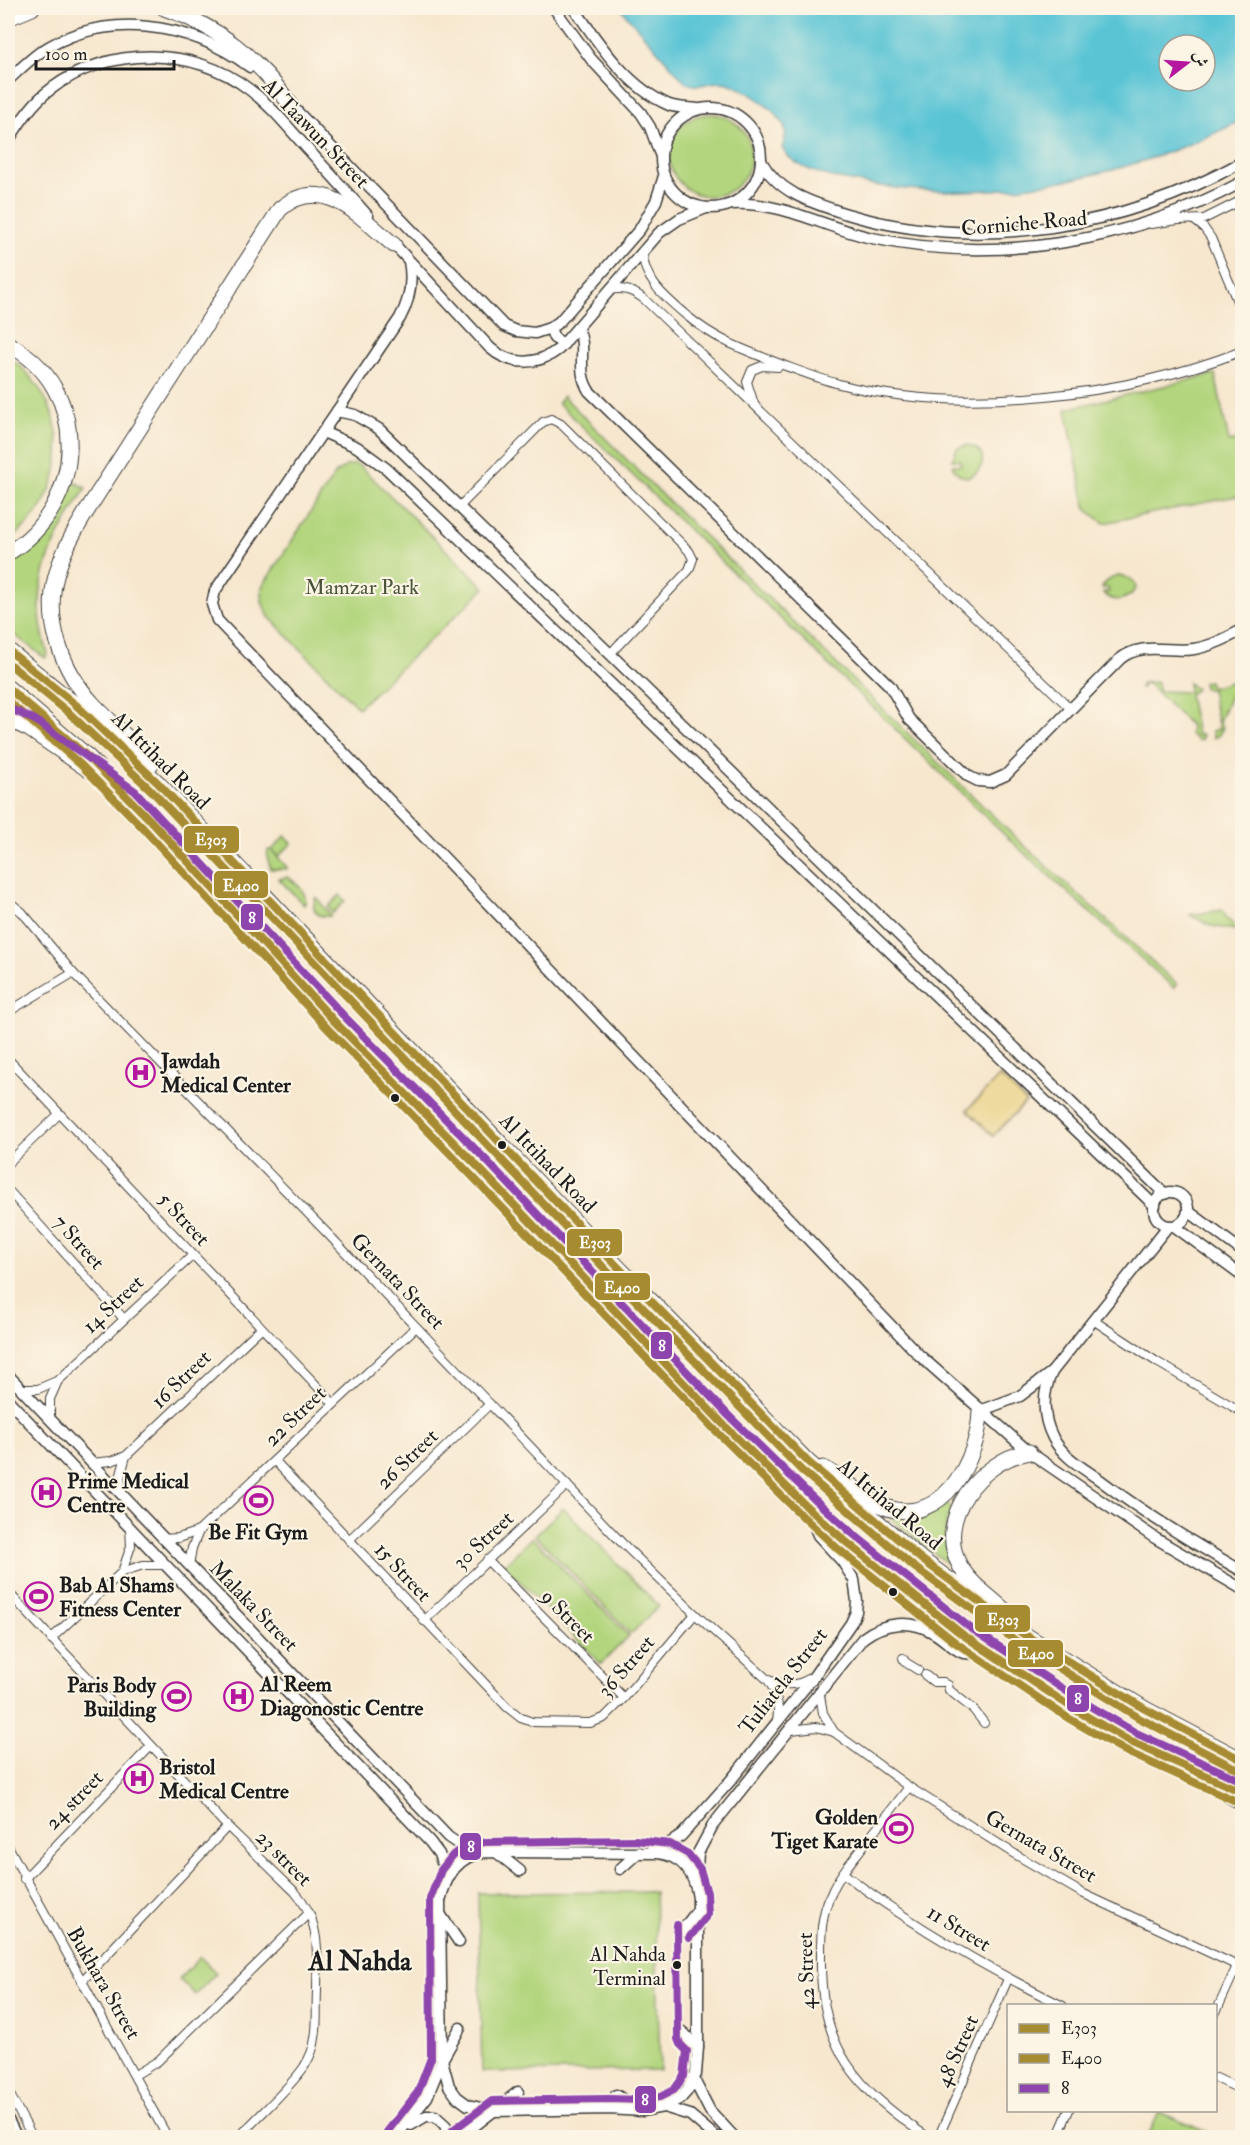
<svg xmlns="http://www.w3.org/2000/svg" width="1250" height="2145" font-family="'IM FELL Double Pica',Amiri,serif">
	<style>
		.green { fill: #b2d57d; stroke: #67784c; stroke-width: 1.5 }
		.sand { fill: #eeda9e; stroke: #857b5d; stroke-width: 1.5 }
		.water { fill: #5ac4d5; stroke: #3b7078; stroke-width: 1.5; fill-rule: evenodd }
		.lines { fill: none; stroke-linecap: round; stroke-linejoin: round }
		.street-casing { stroke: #3d3a37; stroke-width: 10 }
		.secondary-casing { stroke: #3d3a37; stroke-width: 13 }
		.primary-casing { stroke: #3d3a37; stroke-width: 14 }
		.highway-casing { stroke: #3d3a37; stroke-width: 17 }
		.street { stroke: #fff; stroke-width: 8 }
		.secondary { stroke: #fff; stroke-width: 10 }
		.primary { stroke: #fff; stroke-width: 12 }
		.highway { stroke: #fff; stroke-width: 15 }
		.bus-1-casing { stroke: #fcf5e5; stroke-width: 12 }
		.bus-2-casing { stroke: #fcf5e5; stroke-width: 12 }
		.bus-3-casing { stroke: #fcf5e5; stroke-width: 12 }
		.bus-1 { stroke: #a78b30; stroke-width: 8 }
		.bus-2 { stroke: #a78b30; stroke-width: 8 }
		.bus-3 { stroke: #8e44ad; stroke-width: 8 }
		.bus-dot { fill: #1c1c1c; stroke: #fcf5e5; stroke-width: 2 }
		.labels { text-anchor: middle; stroke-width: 4.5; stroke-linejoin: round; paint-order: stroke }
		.bus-label { font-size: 20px; fill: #1c1c1c; stroke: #fcf5e5; text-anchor: end }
		.street-label { font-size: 21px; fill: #1c1c1c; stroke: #fcf5e5 }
		.park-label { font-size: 21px; fill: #495439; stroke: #fcf5e5 }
		.poi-label { font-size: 21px; font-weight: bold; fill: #1c1c1c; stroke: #fcf5e5; text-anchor: start }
		.district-label { font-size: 27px; font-weight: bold; fill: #1c1c1c; stroke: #fcf5e5 }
		.line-badge { stroke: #fcf5e5; stroke-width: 2 }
		.badge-label { font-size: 16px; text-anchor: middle; font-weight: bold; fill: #fff }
	</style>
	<rect width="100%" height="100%" fill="#fcf5e5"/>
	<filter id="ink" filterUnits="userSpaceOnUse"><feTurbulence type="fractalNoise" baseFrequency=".0167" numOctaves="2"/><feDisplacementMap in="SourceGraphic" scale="12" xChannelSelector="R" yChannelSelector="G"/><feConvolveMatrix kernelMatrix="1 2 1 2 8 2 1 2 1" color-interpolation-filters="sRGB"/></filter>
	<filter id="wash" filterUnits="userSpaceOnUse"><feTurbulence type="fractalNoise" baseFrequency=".008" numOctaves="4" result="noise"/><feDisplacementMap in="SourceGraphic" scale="24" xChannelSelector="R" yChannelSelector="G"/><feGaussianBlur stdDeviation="1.35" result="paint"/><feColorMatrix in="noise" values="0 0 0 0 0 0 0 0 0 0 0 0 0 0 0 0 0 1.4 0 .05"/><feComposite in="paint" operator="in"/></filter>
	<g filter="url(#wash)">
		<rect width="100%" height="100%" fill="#f7e7cf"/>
		<!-- green -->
		<g class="green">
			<circle cx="710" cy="155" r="41"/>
			<path d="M8,356C74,405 76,492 8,541Z"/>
			<polygon points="1215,374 1229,442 1242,439 1242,495 1104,523 1086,509 1066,409"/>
			<polygon points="563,396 656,489 1017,839 1177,984 1174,988 1013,843 558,403"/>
			<path d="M967,445C1003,452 967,498 952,465H961L960,460H952L957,448Z"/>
			<polygon points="356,464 361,467 485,588 358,708 269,617 262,602 262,587 335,474 346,466"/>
			<path d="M72,481L86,488C51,545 26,586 48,654L45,658L8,630V561C40,542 62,518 72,481Z"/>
			<path d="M1118,576C1127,577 1135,578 1136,588C1129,600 1112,605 1103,592H1109L1108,588H1102C1105,581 1110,578 1118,576Z"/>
			<polygon points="1242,669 1219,721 1223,728 1218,736 1213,738 1212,731 1219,729 1211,690 1204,688 1203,682 1209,681 1211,688 1237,680 1235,671"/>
			<polygon points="1157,682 1158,691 1189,692 1188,683 1196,689 1189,695 1197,735 1203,735 1201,740 1197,740 1190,734 1191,726 1148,684 1143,684 1142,688 1140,688 1142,683"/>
			<polygon points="285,836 292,843 279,856 272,850"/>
			<polygon points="268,850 271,850 287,867 287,869 271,869 267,857"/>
			<path d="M287,877C296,882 310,895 304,905L279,879Z"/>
			<polygon points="340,895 345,901 333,913 328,907"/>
			<path d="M316,897L330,914V916C315,918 311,909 316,897Z"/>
			<polygon points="1222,910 1228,920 1234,925 1235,930 1211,926 1190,915"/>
			<path d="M946,1503L952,1508L946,1523L945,1539L953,1568L885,1514C909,1519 925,1518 946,1503Z"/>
			<polygon points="563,1508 659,1606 631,1634 535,1535"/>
			<polygon points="532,1537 629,1636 601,1664 504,1565"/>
			<polygon points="655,1892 660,2070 482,2072 478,1893"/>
			<polygon points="200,1957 216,1973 195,1995 179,1979"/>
			<polygon points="1159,2112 1218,2137 1148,2137"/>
		</g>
		<!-- sand -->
		<polygon class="sand" points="1000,1076 1026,1102 993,1136 967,1110"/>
		<!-- water -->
		<path class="water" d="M620,8H1242V120C1123,181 978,208 845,180C825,176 792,168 782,148C784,142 787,135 785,129C780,111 739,83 721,82C707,81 698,91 684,81ZM1169,45H1205V81H1169Z"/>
	</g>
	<g filter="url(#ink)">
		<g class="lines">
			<defs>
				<g id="street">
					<polyline points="1194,220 1204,228 1211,238 1242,313"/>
					<polyline points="1151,224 1178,220 1204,219 1242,200"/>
					<path d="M643,250C641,279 667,299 687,316C719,342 745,350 783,365C802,372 820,379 839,384C960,416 1127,396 1242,351"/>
					<path d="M610,290C624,287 634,291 645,300L1071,709"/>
					<polyline points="754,404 747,382 752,370 762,366 778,367"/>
					<polyline points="459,507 543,422 551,419 561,424 689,551 693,559 689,570 610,654"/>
					<path d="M8,901L22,912L73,973L328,1234L621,1542L695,1614L768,1680C777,1693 780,1705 777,1720"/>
					<polyline points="8,1012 73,973"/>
					<polyline points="8,1059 334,1404"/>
					<polyline points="8,1163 59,1114"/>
					<polyline points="8,1190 124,1319"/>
					<polyline points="1093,1320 1157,1362 1242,1412"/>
					<polyline points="21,1389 38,1389 59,1380 193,1255"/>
					<polyline points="50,1419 50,1399 57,1383"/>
					<polyline points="275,1461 507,1707 521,1718 532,1722 590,1723 604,1718 624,1698 695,1614"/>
					<polyline points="91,1463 111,1461 126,1456 261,1328"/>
					<polyline points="122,1494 120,1478 126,1456"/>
					<polyline points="162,1539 178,1538 199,1531 416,1327"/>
					<polyline points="349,1540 490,1404"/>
					<polyline points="487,1560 624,1698"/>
					<polyline points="189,1566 192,1548 199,1531"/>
					<polyline points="122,1572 143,1565 165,1565"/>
					<path d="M8,1592L224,1823L295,1892C304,1902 311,1914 314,1928C319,1948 317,1971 317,1992C316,2007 318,2023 315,2038C314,2048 309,2059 304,2067C288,2090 257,2117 238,2138"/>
					<polyline points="424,1621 567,1485"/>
					<polyline points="51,1639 122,1572 131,1546 130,1528"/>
					<polyline points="903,1658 905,1662 918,1670"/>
					<polyline points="925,1675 934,1682 943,1682"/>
					<path d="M768,1680C783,1685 797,1687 810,1678"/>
					<polyline points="948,1685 949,1690 973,1709 984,1723"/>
					<polyline points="820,1695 823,1713 834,1732 909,1787 1013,1853 1082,1893 1242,1968"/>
					<polyline points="791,1730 816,1727 834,1732"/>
					<path d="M909,1787C893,1808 877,1828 861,1849C850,1863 838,1877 831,1894C821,1914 821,1935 821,1956C819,2048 856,2089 929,2138"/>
					<polyline points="8,1846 168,2138"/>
					<path d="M843,1873C911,1925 986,1968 1063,2006"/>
					<polyline points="24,1879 150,1747"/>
					<polyline points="82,1981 227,1827"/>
					<polyline points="1216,2012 1237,1966"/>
					<polyline points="135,2075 158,2061 309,1913"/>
					<polyline points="1216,2078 1242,2090"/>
					<polyline points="8,2091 33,2138"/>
					<polyline points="938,2138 1008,1979"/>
					<polyline points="1057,2138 1069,2110"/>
				</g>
				<g id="secondary">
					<polyline points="554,8 591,59 641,113 650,127 660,154"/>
					<path d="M574,8C599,44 627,87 669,105C678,108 688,108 697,109"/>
					<path d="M8,80C18,71 28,61 39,53C104,9 189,22 250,67"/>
					<polyline points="285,99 504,326 516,331 535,333 550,328 559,322 640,229 656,201 664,176"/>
					<circle cx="711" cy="158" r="50"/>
					<path d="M8,141C20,122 33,102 51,89C108,45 194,46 250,90C271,106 287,126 304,145C326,169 347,192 368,216"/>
					<path d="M761,161C779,194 813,203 847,214C979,253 1124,228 1242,162"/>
					<path d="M732,204C782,201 825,228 872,238C996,265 1131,242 1242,182"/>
					<path d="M391,241L490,348C511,366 537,366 559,349L659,233L679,219L706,208"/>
					<path d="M409,261C413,282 410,300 400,318L215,591L212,604L217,620L919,1355L1029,1452L1155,1538L1242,1589"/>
					<polyline points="550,328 554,338 564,344"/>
					<path d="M578,329C588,348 575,369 589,391L890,686L909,719L968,776L978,781L990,782L1006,775L1120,659C1142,641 1169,653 1194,649C1212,646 1227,638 1242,630"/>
					<polyline points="337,411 355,415 379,429 1165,1194"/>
					<polyline points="323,432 357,447 387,469 1155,1206"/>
					<circle cx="1171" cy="1209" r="17"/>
					<polyline points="1188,1211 1242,1251"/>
					<polyline points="1174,1226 1242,1276"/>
					<path d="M1052,1372C1042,1393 1042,1417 1053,1438C1063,1457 1083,1468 1100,1480C1145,1514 1193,1543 1242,1571"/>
					<polyline points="8,1375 448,1837 470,1852 478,1853"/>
					<polyline points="8,1400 430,1842 439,1854 447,1877"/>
					<polyline points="980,1411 1020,1396 1052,1372 1168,1226"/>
					<polyline points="651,1851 670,1843 681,1836 731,1780 814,1676 851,1623 856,1612 857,1601 854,1580 842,1561 818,1535 807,1509"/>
					<path d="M485,1852L658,1853C683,1856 695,1875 698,1898V2047L696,2074L688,2090L681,2098L663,2107L642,2111L608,2109L494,2111L468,2105L457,2097L449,2086L442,2060L440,1901C446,1876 457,1856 485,1852Z"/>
					<polyline points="496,1852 520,1871"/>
					<polyline points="620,1869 639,1852"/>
					<path d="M696,1882L698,1853L713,1825L863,1638C884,1622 911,1619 934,1633C943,1638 951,1647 961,1652C970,1655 980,1654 989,1653"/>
					<polyline points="440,1914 459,1942"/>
					<polyline points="681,1932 697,1911"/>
					<polyline points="681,2031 698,2047"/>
					<polyline points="694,2080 710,2111 735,2138"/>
					<polyline points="616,2095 641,2110"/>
					<polyline points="664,2107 690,2115 717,2138"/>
					<polyline points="8,2120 17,2138"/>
					<polyline points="411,2125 426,2116 435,2116 446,2126 446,2138"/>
					<polyline points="395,2138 427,2097 442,2060 460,2028"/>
					<polyline points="459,2138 518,2092"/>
				</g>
				<polyline id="primary" points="1181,1771 1242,1804"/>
				<g id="highway">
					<path d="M164,8C218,26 257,58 290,104"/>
					<polyline points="8,18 32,8"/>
					<path d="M8,344C93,388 86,507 8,553"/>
					<polyline points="8,650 76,705 158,783 616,1265 808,1462 921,1559 1022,1633 1145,1709 1242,1760"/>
					<polyline points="8,688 88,757 150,820 335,1022 479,1168 722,1423 806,1506 845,1541 963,1635 1074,1709 1131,1742 1242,1792"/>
					<polyline points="8,719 29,729 96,775"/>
					<path d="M151,764C134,742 112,724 93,704C62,670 44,621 56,576C63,549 78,525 93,501L280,209C323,172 361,218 394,245"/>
					<path d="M823,1468C846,1478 863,1499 885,1507C943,1528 979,1458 980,1411"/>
					<path d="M1012,1618C996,1600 972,1587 960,1566C934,1518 981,1460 1029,1452"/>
				</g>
			</defs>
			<!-- street casing -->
			<use href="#street" class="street-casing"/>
			<!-- secondary casing -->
			<use href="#secondary" class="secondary-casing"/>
			<!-- primary casing -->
			<use href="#primary" class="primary-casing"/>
			<!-- highway casing -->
			<use href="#highway" class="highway-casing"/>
			<!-- street -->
			<use href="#street" class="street"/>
			<!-- secondary -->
			<use href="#secondary" class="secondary"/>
			<!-- primary -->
			<use href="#primary" class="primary"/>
			<!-- highway -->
			<use href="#highway" class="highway"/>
			<defs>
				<g id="bus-1">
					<polyline points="8,650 76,705 158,783 616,1265 808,1462 921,1559 1022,1633 1145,1709 1242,1760"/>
					<polyline points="8,688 88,757 150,820 335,1022 479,1168 722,1423 806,1506 845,1541 963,1635 1074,1709 1131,1742 1242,1792"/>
				</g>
				<g id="bus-2">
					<polyline points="8,663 69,713 151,790 608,1272 801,1470 914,1567 1016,1641 1139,1718 1237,1769"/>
					<polyline points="8,701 81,765 142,827 328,1029 471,1175 715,1430 799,1513 838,1549 956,1643 1068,1718 1127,1752 1238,1802"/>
				</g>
				<g id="bus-3">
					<polyline points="13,710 35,720 135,791 343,1015 487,1161 729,1416 813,1498 852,1533 969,1627 1080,1700 1136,1733 1242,1781"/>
					<polyline points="453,2130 492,2101 608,2099 641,2100 660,2097 674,2090 684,2076 687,2051 680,2044 678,2039 677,1925"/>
					<polyline points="387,2132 418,2092 431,2058 430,1899 441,1870 453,1855 461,1849 485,1842 635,1840 670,1844 688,1854 700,1869 707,1893 708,1914 689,1938"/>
				</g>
			</defs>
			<!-- bus-1 casing -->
			<use href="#bus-1" class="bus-1-casing"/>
			<!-- bus-2 casing -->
			<use href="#bus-2" class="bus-2-casing"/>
			<!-- bus-3 casing -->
			<use href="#bus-3" class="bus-3-casing"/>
			<!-- bus-1 -->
			<use href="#bus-1" class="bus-1"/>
			<!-- bus-2 -->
			<use href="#bus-2" class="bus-2"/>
			<!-- bus-3 -->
			<use href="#bus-3" class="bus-3"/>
		</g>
	</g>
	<!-- icons -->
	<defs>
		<symbol id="hospital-ring" viewBox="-11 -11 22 22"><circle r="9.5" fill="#fcf5e5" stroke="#b5179e" stroke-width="1.5"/><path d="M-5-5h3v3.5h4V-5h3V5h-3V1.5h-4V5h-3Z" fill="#b5179e"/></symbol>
		<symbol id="stadium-ring" viewBox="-11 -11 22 22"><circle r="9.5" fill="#fcf5e5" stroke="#b5179e" stroke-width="1.5"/><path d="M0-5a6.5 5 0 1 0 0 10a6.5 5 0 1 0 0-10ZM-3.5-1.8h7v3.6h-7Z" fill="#b5179e"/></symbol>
	</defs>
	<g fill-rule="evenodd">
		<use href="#hospital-ring" x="124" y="1056" width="33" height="33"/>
		<use href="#hospital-ring" x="30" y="1476" width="33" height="33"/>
		<use href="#stadium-ring" x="242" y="1484" width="33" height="33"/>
		<use href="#stadium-ring" x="22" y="1580" width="33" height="33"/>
		<use href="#hospital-ring" x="222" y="1680" width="33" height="33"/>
		<use href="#stadium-ring" x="160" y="1680" width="33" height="33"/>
		<use href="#hospital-ring" x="122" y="1762" width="33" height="33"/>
		<use href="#stadium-ring" x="882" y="1812" width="33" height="33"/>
	</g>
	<!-- markers -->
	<g class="bus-dot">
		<circle cx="395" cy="1098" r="5"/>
		<circle cx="502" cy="1145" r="5"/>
		<circle cx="893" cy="1592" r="5"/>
		<circle cx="677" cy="1965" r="5"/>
	</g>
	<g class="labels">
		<!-- bus labels -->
		<g class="bus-label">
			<text x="666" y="1961">Al Nahda<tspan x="666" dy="24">Terminal</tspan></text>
		</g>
		<!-- street labels -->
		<g class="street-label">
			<text transform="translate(316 133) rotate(46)" y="7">Al Taawun Street</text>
			<text transform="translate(1024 223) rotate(-5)" y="7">Corniche Road</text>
			<text transform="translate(161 760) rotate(45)" y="7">Al Ittihad Road</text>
			<text transform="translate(548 1163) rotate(46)" y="7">Al Ittihad Road</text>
			<text transform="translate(184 1219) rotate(47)" y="7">5 Street</text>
			<text transform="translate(79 1242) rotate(48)" y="7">7 Street</text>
			<text transform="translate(398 1281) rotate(46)" y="7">Gernata Street</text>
			<text transform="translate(113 1304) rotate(-43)" y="7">14 Street</text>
			<text transform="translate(181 1379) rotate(-44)" y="7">16 Street</text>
			<text transform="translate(295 1416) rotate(-44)" y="7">22 Street</text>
			<text transform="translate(407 1459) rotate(-44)" y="7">26 Street</text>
			<text transform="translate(890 1504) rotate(40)" y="7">Al Ittihad Road</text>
			<text transform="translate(483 1540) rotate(-43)" y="7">30 Street</text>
			<text transform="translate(403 1572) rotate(47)" y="7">15 Street</text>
			<text transform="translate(254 1606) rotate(46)" y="7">Malaka Street</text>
			<text transform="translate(568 1616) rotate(45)" y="7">9 Street</text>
			<text transform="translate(626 1666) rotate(-49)" y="7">36 Street</text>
			<text transform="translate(783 1681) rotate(-52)" y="7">Tuliatela Street</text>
			<text transform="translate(74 1800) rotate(-46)" y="7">24 street</text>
			<text transform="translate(1041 1846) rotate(30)" y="7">Gernata Street</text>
			<text transform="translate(284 1858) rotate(45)" y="7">23 street</text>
			<text transform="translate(959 1928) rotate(31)" y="7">11 Street</text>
			<text transform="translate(806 1971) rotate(-92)" y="7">42 Street</text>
			<text transform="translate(104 1983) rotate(60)" y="7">Bukhara Street</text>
			<text transform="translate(957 2051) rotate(-66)" y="7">48 Street</text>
		</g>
		<!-- park labels -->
		<g class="park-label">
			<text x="362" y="594">Mamzar Park</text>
		</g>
		<!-- poi labels -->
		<g class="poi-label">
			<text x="161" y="1068">Jawdah<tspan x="161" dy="24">Medical Center</tspan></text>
			<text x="67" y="1488">Prime Medical<tspan x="67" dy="24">Centre</tspan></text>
			<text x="258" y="1539" text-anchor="middle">Be Fit Gym</text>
			<text x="59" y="1592">Bab Al Shams<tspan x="59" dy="24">Fitness Center</tspan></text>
			<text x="260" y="1691">Al Reem<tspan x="260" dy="24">Diagonostic Centre</tspan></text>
			<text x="156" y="1692" text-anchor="end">Paris Body<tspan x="156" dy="24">Building</tspan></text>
			<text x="159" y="1774">Bristol<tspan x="159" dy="24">Medical Centre</tspan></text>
			<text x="878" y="1824" text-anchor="end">Golden<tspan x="878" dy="24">Tiget Karate</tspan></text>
		</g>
		<!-- district labels -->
		<g class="district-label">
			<text x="360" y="1970">Al Nahda</text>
		</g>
	</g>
	<g class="line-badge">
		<rect x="183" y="825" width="57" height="29" rx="6" fill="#a78b30"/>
		<rect x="213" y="870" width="56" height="29" rx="6" fill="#a78b30"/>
		<rect x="240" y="903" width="24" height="28" rx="6" fill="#8e44ad"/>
		<rect x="566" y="1228" width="57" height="29" rx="6" fill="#a78b30"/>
		<rect x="594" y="1272" width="57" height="29" rx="6" fill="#a78b30"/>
		<rect x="650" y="1331" width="23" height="29" rx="6" fill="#8e44ad"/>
		<rect x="974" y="1604" width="57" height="29" rx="6" fill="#a78b30"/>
		<rect x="1007" y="1639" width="57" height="29" rx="6" fill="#a78b30"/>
		<rect x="1066" y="1684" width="24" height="29" rx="6" fill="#8e44ad"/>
		<rect x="459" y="1832" width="23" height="29" rx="6" fill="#8e44ad"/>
		<rect x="634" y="2085" width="23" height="29" rx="6" fill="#8e44ad"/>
	</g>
	<g class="badge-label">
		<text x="211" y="845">E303</text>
		<text x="241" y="891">E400</text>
		<text x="252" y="923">8</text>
		<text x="595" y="1248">E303</text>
		<text x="622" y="1293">E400</text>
		<text x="662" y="1351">8</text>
		<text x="1003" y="1625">E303</text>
		<text x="1036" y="1659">E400</text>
		<text x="1078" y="1704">8</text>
		<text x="471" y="1852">8</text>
		<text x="645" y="2105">8</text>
	</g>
	<!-- margin -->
	<rect width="1250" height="2145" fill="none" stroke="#fcf5e5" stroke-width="30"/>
	<!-- legend -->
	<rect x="1007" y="2004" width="210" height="108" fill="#fcf5e5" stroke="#a29e95" stroke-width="1.5"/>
	<rect x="1019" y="2024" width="30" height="9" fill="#a78b30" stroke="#a29e95" stroke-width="1.5"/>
	<text x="1061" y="2034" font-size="18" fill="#1c1c1c">E303</text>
	<rect x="1019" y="2054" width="30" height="9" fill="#a78b30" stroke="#a29e95" stroke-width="1.5"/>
	<text x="1061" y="2064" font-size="18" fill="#1c1c1c">E400</text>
	<rect x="1019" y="2084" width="30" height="9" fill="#8e44ad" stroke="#a29e95" stroke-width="1.5"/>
	<text x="1061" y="2094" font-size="18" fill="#1c1c1c">8</text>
	<!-- north arrow -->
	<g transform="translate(1187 63) rotate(73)"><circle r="28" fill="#fcf5e5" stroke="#a29e95" stroke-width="1.5"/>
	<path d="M0-4.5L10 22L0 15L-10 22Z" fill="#b5179e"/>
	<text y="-9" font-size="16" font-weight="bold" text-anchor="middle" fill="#1c1c1c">ش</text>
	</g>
	<!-- scale -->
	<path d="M36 60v9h138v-9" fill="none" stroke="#1c1c1c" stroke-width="3"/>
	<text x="45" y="60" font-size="18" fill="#1c1c1c" stroke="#fcf5e5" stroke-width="4.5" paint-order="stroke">100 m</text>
</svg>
